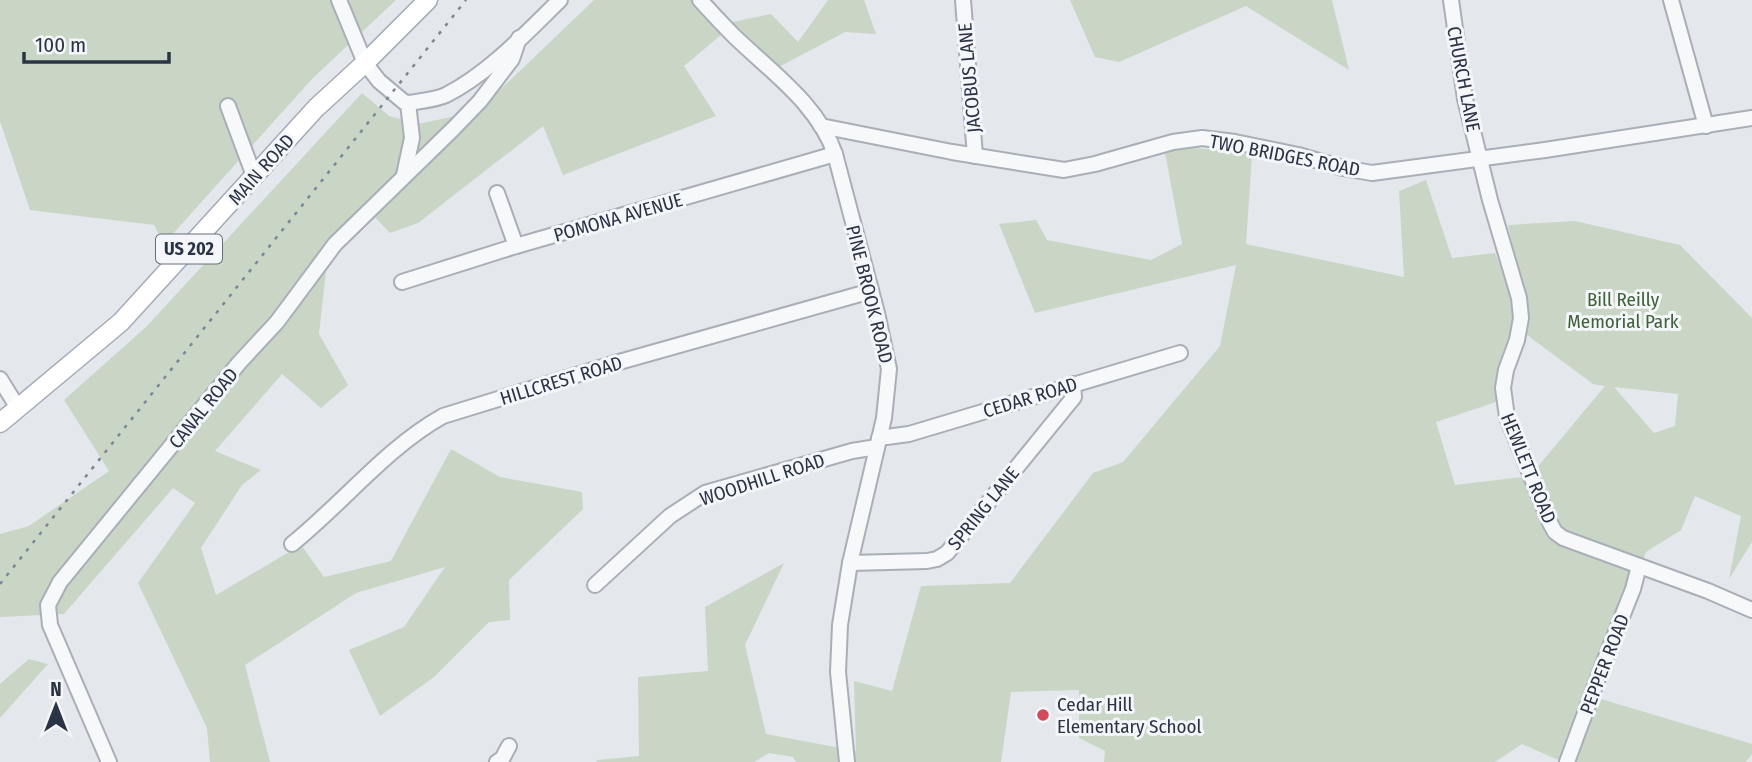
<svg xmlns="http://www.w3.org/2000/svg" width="1752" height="762" font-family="'Fira Sans Condensed',sans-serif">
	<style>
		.green { fill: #c9d6c5; fill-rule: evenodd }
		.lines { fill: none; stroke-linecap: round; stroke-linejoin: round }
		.minor-casing { stroke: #a9aeb7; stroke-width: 18 }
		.major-casing { stroke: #a3abb8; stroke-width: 21 }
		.minor { stroke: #f7f8fa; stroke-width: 14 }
		.major { stroke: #fff; stroke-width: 18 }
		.rail { stroke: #7d8696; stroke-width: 2.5; stroke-dasharray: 3.5 7; stroke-linecap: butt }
		.poi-dot { fill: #d1495b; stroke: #f4f6f9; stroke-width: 2.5 }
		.labels { text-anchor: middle; stroke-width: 6; stroke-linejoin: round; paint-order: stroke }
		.shield { fill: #f4f6f9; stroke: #676e7b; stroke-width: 2 }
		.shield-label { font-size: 18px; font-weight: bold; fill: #2b3445 }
		.street-label { font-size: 19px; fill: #2b3445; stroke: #f4f6f9 }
		.park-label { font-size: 19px; fill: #3f6138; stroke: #f4f6f9 }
		.poi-label { font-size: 19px; fill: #2b3445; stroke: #f4f6f9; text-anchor: start }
	</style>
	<rect width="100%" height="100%" fill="#e4e7ec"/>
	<!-- green -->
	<g class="green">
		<polygon points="0,0 396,0 312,79 162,246 163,243 154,225 30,210 0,121"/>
		<polygon points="594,0 701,0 723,24 771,14 798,42 828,0 864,0 876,34 845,32 773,70 728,29 684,66 716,116 563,175 543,126 418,223 390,233 369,211 328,253 319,334 348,385 321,408 282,374 215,451 261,470 242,485 201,548 216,595 301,545 324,577 391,561 451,449 500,477 582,492 583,509 509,580 510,620 489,622 434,677 380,716 349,650 404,627 445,567 356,593 245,665 270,762 210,762 207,728 138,583 195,503 173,488 64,614 0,617 0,534 29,526 109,471 64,400 146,327 362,93 389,116 419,124 455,116 503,87"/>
		<polygon points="1070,0 1332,0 1349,70 1246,6 1119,62 1095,57"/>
		<path d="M1164,147L1233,150L1252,155L1246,244L1404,277L1399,191L1426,180L1452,258L1495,253L1522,318L1505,399L1436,422L1455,485L1530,476L1605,386L1593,384L1523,332L1524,298L1508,225L1575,221L1680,245L1752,318V542L1729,579L1741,516L1695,496L1681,530L1646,552L1591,696L1752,744V754L1746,762H1563L1522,744L1495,762H1104L1105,751L1079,738V690L1011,692L1001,762H796L793,757L769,753L754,762H596L598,760L639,756L638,677L708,671L705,607L784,563L745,645L766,734L856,751L854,681L892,691L921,586L1010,583L1093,473L1123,462L1220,346L1236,265L1035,313L999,224L1036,220L1047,240L1151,260L1182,244ZM1614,387L1678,394L1675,426L1654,433Z"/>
		<polygon points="29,659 48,664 0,718 0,684"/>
	</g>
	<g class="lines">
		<defs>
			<g id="minor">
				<path d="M339,0L365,63L379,81L404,102L408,103C421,101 435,100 446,95C489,73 526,33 560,0"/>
				<path d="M700,0C711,12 722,24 734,36C770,71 818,104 835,154L877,313L889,369L884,418L850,563L840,625L838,672L847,762"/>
				<polyline points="963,0 975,156"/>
				<polyline points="1451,0 1465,99 1490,200 1519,298 1521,318 1517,340 1506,370 1503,388 1507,417 1550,523 1555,532 1563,538 1708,591 1752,610"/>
				<polyline points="1671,0 1706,126"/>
				<polyline points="228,106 254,176"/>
				<polyline points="821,126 952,152 1064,170 1095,164 1173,142 1202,138 1235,142 1298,155 1343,168 1372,173 1545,150 1752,118"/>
				<polyline points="404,175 412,138 408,103"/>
				<polyline points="497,193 516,246"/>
				<polyline points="402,282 516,246 835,154"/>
				<polyline points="0,379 18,408"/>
				<polyline points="879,438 909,434 1180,353"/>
				<path d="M292,544C343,503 386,448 443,416L612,364L871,291"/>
				<polyline points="850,563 927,561 937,559 947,553 1074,397 1073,384"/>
				<polyline points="595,585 670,516 705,493 852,451 877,447"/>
				<polyline points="109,762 50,625 48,605 60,582 239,363 277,322 335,244 453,129 480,101 512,59 519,38"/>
				<polyline points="497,762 502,759 509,746"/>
				<polyline points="1567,762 1602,667 1633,589 1639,566"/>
			</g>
			<polyline id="major" points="0,423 121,322 316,108 365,63 428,0"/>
		</defs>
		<!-- minor casing -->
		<use href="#minor" class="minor-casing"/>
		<!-- major casing -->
		<use href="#major" class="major-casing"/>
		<!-- minor -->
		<use href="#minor" class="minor"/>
		<!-- major -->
		<use href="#major" class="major"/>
		<!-- rail -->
		<polyline class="rail" points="0,584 466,0"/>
	</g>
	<!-- markers -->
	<circle class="poi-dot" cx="1043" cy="715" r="7"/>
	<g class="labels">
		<!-- shield labels -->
		<rect class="shield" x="156" y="234.5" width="66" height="29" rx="5"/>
		<g class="shield-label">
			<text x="189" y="255">US 202</text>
		</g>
		<!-- street labels -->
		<g class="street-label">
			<text transform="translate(969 78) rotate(-95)" y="7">JACOBUS LANE</text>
			<text transform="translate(1464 79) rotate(79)" y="7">CHURCH LANE</text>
			<text transform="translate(1285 155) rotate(11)" y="7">TWO BRIDGES ROAD</text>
			<text transform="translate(261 169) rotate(-48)" y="7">MAIN ROAD</text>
			<text transform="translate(618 217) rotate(-16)" y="7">POMONA AVENUE</text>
			<text transform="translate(870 294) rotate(76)" y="7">PINE BROOK ROAD</text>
			<text transform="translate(561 380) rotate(-17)" y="7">HILLCREST ROAD</text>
			<text transform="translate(1030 397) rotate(-17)" y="7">CEDAR ROAD</text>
			<text transform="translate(203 408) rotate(-51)" y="7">CANAL ROAD</text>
			<text transform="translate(1529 468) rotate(68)" y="7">HEWLETT ROAD</text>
			<text transform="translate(762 479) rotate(-18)" y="7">WOODHILL ROAD</text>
			<text transform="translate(983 508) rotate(-51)" y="7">SPRING LANE</text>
			<text transform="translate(1604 664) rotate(-69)" y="7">PEPPER ROAD</text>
		</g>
		<!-- park labels -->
		<g class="park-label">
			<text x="1623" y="306">Bill Reilly<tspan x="1623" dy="22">Memorial Park</tspan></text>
		</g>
		<!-- poi labels -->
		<g class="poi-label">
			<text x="1057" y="711">Cedar Hill<tspan x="1057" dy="22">Elementary School</tspan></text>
		</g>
	</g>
	<!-- north arrow -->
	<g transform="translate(56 706)" stroke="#f4f6f9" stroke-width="5" paint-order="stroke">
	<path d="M0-5L12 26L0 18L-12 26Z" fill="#2b3445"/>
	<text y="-10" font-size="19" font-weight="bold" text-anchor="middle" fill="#2b3445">N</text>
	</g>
	<!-- scale -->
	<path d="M24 52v10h145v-10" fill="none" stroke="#2b3445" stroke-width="3.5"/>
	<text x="35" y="52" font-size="21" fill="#2b3445" stroke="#f4f6f9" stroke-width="5" paint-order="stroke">100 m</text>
</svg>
